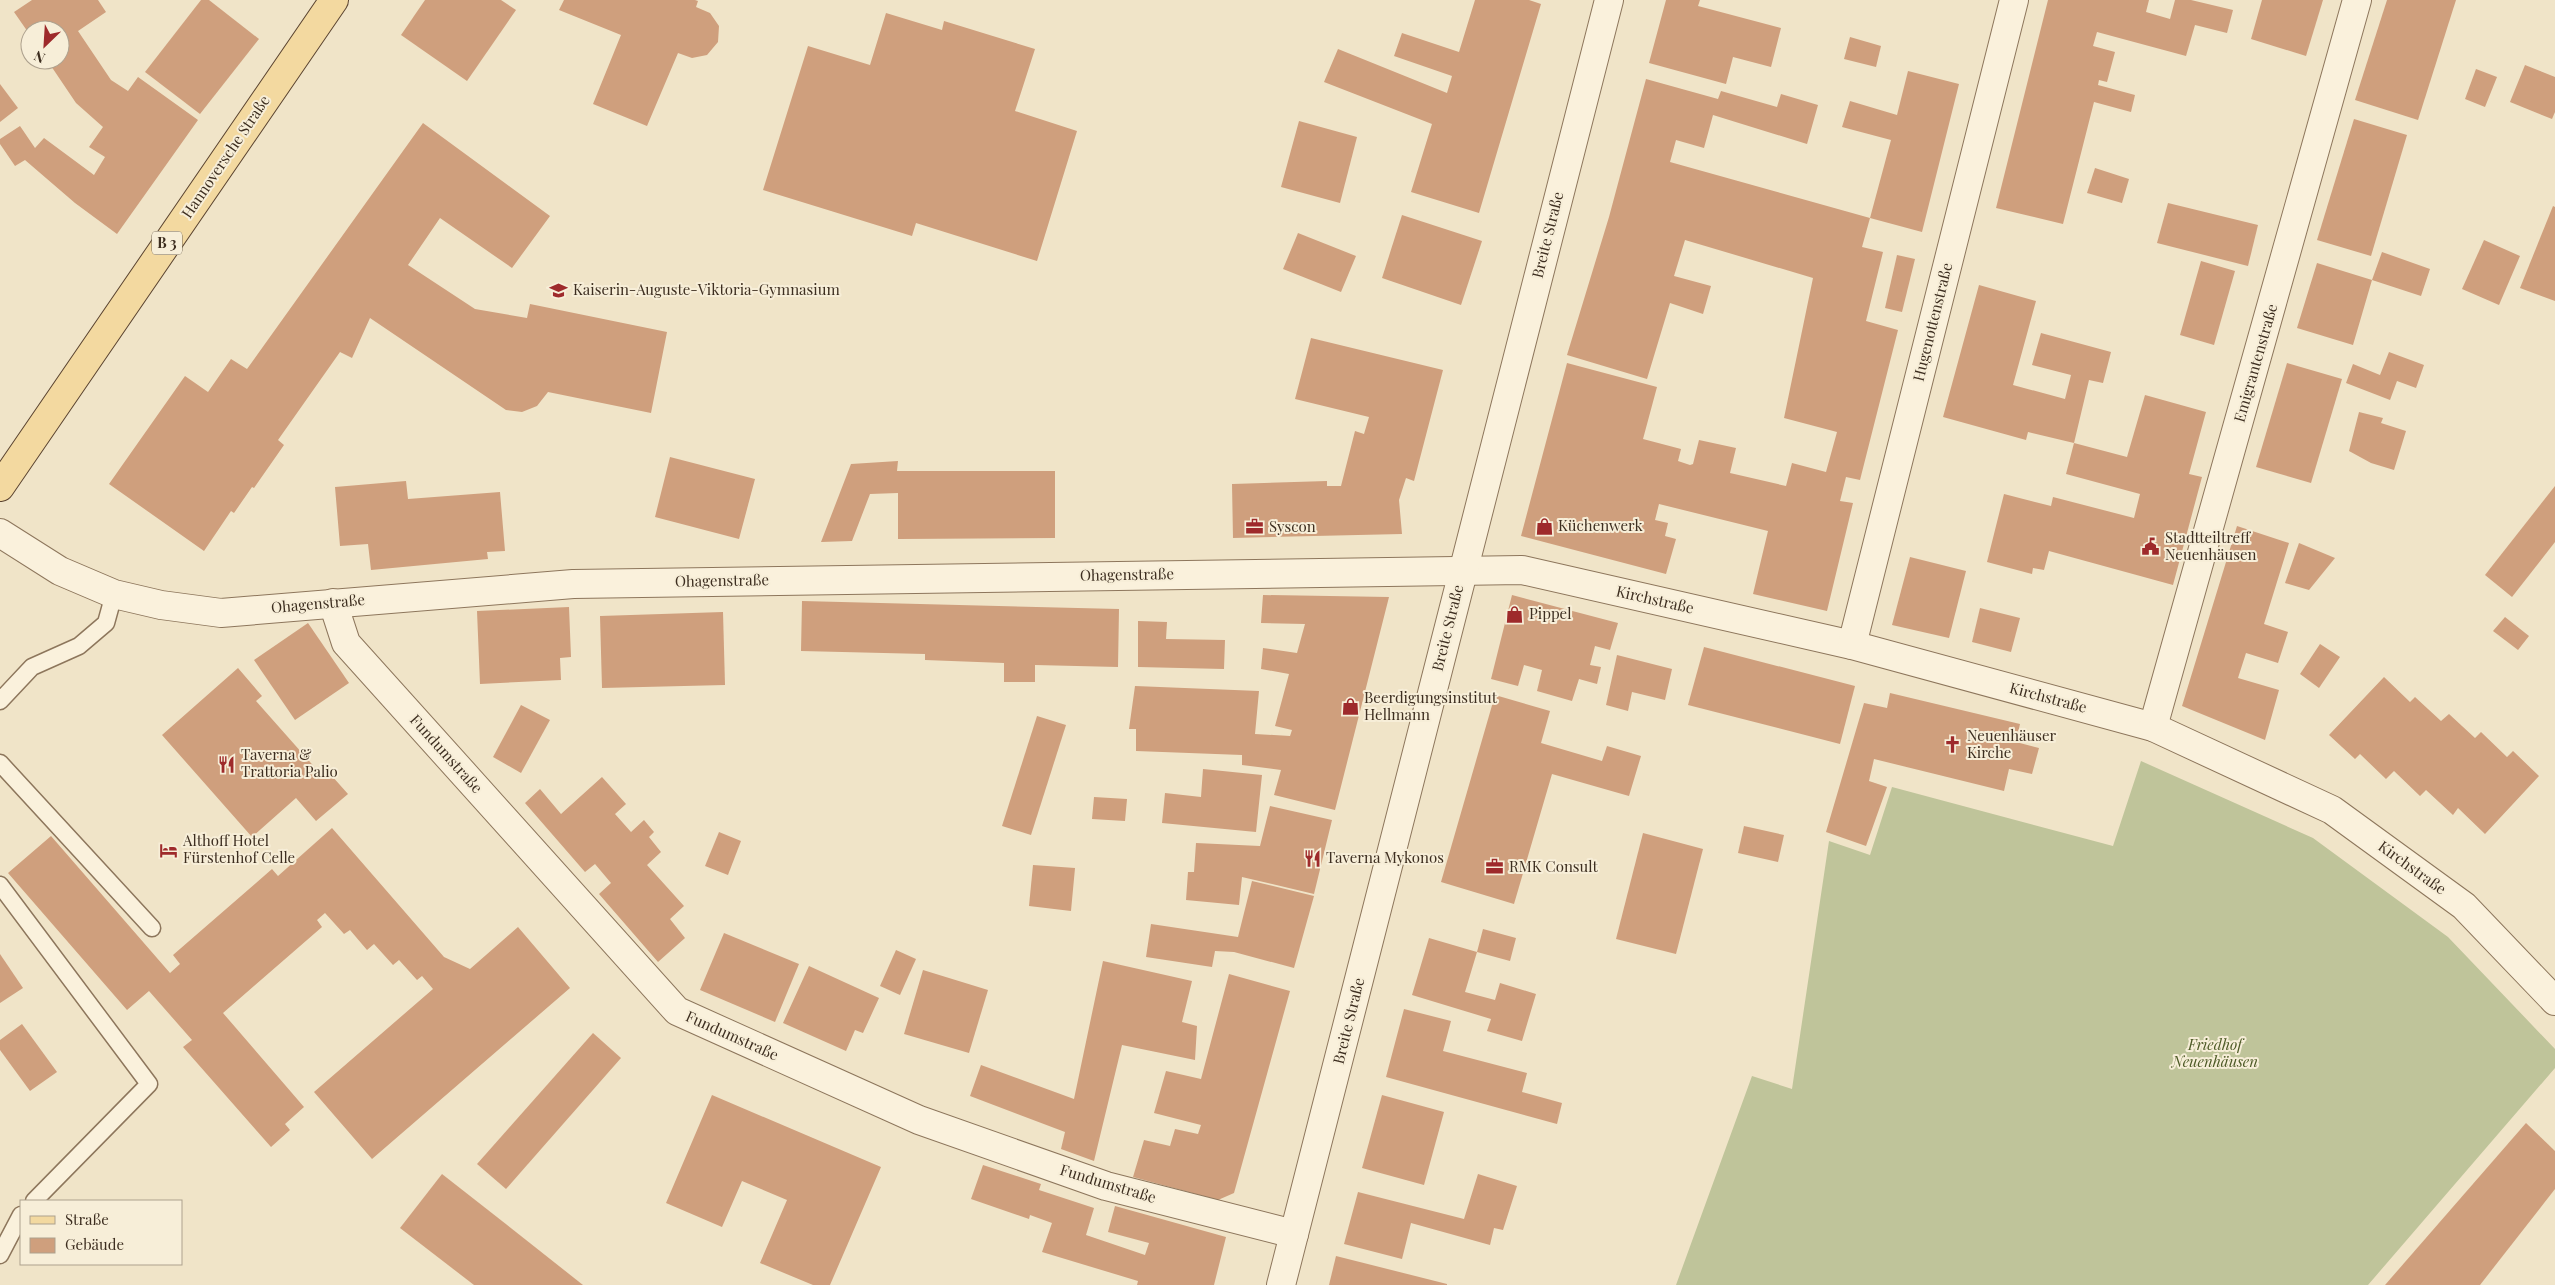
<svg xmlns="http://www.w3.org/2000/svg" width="2555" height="1285" font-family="'Playfair Display',serif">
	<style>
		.cemetery { fill: #bfc49a }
		.building { fill: #cf9f7d }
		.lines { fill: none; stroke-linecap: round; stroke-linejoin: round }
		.lane-casing { stroke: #8d765c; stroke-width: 19 }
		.street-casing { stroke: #8d765c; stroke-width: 30 }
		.primary-casing { stroke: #5b4430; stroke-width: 30 }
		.lane { stroke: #faf1dc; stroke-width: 16 }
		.street { stroke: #faf1dc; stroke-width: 28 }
		.primary { stroke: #f3d9a0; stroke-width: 28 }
		.labels { text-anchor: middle; stroke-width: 4; stroke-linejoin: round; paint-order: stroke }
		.shield { fill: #f7eed8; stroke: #756857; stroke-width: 1 }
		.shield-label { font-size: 14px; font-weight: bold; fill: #3d2e20 }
		.street-label { font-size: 15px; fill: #3d2e20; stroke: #f7eed8 }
		.poi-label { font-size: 15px; fill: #3d2e20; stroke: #f7eed8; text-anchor: start }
		.park-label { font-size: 15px; font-style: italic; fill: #4d5a26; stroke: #f7eed8 }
	</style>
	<rect width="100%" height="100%" fill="#f0e4c8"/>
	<!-- cemetery -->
	<polygon class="cemetery" points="2141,761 2313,838 2448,937 2555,1049 2555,1068 2368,1285 1676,1285 1752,1076 1792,1089 1829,841 1870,855 1892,787 2113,846"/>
	<!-- building -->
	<g class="building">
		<polygon points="32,0 98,0 106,12 78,31 111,80 128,91 138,77 198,120 117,234 75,203 25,160 15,166 0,144 0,139 20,126 35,148 44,138 94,175 105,157 89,147 103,127 76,103 47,60 60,60 60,30 30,30 30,35 14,12"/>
		<polygon points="201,0 209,0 259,39 200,114 145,72"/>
		<polygon points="425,0 501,0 516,10 467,81 401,35"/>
		<polygon points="564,0 695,0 698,1 696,7 710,13 719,26 718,42 707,55 692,58 678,53 647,126 593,104 621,35 559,10"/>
		<polygon points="1475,0 1529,0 1541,4 1479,213 1411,192 1432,124 1324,82 1338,49 1447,93 1452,76 1394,56 1402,33 1459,52"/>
		<polygon points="1666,0 1700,0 1698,6 1781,28 1771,67 1733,57 1726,84 1649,63"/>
		<polygon points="2048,0 2149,0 2146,12 2170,19 2175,0 2191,0 2233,10 2227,33 2195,25 2186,56 2097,32 2093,46 2115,52 2107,82 2099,80 2098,85 2135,95 2131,112 2094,102 2063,224 1996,208"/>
		<polygon points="2262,0 2323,0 2306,56 2251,39"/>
		<polygon points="2387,0 2456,0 2418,120 2355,100"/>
		<polygon points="886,13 942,30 944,21 1035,49 1015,111 1077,131 1037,261 916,223 912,236 763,190 808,46 870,65"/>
		<polygon points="1850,37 1881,46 1876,67 1844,59"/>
		<polygon points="2525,65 2555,77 2555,112 2552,119 2510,102"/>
		<polygon points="2476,69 2497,77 2485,107 2465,99"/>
		<polygon points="1908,71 1959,84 1922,232 1870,218 1891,140 1842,127 1850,101 1897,115"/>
		<polygon points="1646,79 1718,99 1721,91 1777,107 1781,94 1818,105 1807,144 1713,115 1704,148 1676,140 1670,162 1870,218 1862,247 1883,252 1866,321 1898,330 1860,480 1846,477 1840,501 1853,503 1827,611 1753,594 1768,531 1659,504 1655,520 1668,523 1665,536 1676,539 1666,574 1521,536 1567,363 1657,387 1643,439 1681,449 1678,461 1690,465 1693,464 1699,440 1736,448 1730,473 1786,486 1792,463 1826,472 1837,432 1784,418 1813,278 1685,240 1674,276 1711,286 1703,314 1670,303 1647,379 1567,355 1609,217"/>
		<polygon points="0,84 18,108 0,122"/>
		<polygon points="2354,119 2407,135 2371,256 2317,240"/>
		<polygon points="1299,121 1357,137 1340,203 1281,187"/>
		<polygon points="423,123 550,216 512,268 440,218 408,265 475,309 527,318 530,304 667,332 651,413 548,392 537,406 522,412 506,410 370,318 352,358 340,352 278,440 284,445 254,488 252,487 234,513 231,511 204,551 109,484 185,376 208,392 231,359 247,369"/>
		<polygon points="2095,168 2129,179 2122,203 2087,193"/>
		<polygon points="2168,203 2258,225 2248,266 2157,243"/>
		<polygon points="2553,206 2555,207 2555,301 2520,288"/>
		<polygon points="1402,215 1482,241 1461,305 1382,278"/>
		<polygon points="1298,233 1356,256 1341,292 1283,269"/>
		<polygon points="2484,240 2520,256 2499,305 2462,289"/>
		<polygon points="2382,252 2430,269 2421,296 2372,280 2353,345 2297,328 2317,263 2372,280"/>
		<polygon points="1897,255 1915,259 1902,312 1885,308"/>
		<polygon points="2201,261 2235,271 2214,345 2180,335"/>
		<polygon points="1979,285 2036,301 2013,385 2065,399 2071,375 2032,365 2041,333 2111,352 2103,383 2089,380 2074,443 2028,432 2026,440 1943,417"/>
		<polygon points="1311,338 1443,370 1414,481 1406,478 1399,500 1402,534 1233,538 1232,484 1327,481 1327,486 1341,486 1355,431 1364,434 1369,417 1295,399"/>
		<polygon points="2389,352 2424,365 2416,388 2397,381 2390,400 2346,383 2353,364 2380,375"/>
		<polygon points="2287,363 2342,379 2311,483 2256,467"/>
		<polygon points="2145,395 2206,412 2189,474 2202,477 2173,585 2049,551 2044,570 2033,568 2032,574 1987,562 2004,494 2051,506 2053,497 2134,518 2140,494 2066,474 2074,443 2127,457"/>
		<polygon points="2359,412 2383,418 2381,423 2406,431 2394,470 2371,463 2349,451"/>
		<polygon points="670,457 755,479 739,539 655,517"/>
		<polygon points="898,461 897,471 1055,471 1055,538 898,539 898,493 870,494 852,541 821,542 851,464"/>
		<polygon points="406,481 408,499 500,492 505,551 487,552 488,559 371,570 368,544 340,546 335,487"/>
		<polygon points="2555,486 2555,542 2512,597 2485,575"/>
		<polygon points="2237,526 2289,543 2264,624 2288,632 2278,663 2246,653 2238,678 2279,690 2265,740 2182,706"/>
		<polygon points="2299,543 2335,558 2309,590 2285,583"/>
		<polygon points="1910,557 1966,571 1949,638 1892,625"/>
		<polygon points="1263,595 1389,597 1335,810 1274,795 1281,770 1242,765 1242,755 1136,751 1136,729 1129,729 1135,686 1259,691 1255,734 1290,736 1292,730 1275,726 1289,674 1261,669 1263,648 1297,653 1305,624 1261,623"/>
		<polygon points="1512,595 1618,623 1610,650 1595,646 1590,665 1601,667 1597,684 1579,679 1572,701 1537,691 1542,670 1524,665 1518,686 1491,679"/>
		<polygon points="802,601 1119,609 1118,667 1035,665 1035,682 1004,682 1004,663 925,660 925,654 801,651"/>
		<polygon points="569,607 571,657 560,658 561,680 480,684 477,611"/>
		<polygon points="1980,608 2020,618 2011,652 1972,642"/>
		<polygon points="723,612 725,685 602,688 600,616"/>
		<polygon points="2505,617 2529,636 2518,650 2493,631"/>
		<polygon points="1138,621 1167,622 1166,639 1225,640 1224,669 1138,667"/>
		<polygon points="308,623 349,683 295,720 254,660"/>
		<polygon points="2320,644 2340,657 2319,688 2300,674"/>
		<polygon points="1704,647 1855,686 1840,744 1688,705"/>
		<polygon points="1617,655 1672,669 1665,700 1632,692 1628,711 1606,705"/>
		<polygon points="238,668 262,696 256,701 318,771 323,766 348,794 316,821 296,798 252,837 162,735"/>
		<polygon points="2384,677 2410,702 2415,697 2441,721 2449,714 2475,738 2481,732 2507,757 2513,751 2539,776 2485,834 2458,808 2453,815 2426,790 2420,796 2394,771 2386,779 2360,754 2355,759 2329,735"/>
		<polygon points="1890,693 2020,724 2016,742 2039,748 2032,774 2009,769 2004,791 1874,759 1869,781 1887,787 1866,846 1826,832 1864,703 1887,708"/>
		<polygon points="1495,695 1550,711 1541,743 1602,761 1607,746 1641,756 1629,796 1552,774 1514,904 1441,882"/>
		<polygon points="521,705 550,720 521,773 493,757"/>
		<polygon points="1037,716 1066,725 1031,835 1002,826"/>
		<polygon points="1203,769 1262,775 1256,832 1162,823 1165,793 1201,797"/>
		<polygon points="602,777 626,804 615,814 631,832 644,820 654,832 649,837 661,852 647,865 684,906 670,919 685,938 658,962 599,894 611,883 595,864 585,872 525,803 540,789 561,814"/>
		<polygon points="1094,797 1127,799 1125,821 1092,819"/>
		<polygon points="1270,806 1332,820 1314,894 1242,877 1239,905 1186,900 1188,872 1194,872 1196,843 1260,846"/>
		<polygon points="1744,826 1784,835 1778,862 1738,853"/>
		<polygon points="332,828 444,957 470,969 518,927 570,988 372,1159 314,1092 433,989 422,976 417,980 399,960 393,965 374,944 367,950 350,930 344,934 325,913 317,920 322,927 223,1013 304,1107 285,1124 290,1130 271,1147 183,1047 192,1040 149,991 127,1010 8,873 51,836 170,973 180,964 173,955 272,869 278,876"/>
		<polygon points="719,832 741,841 728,875 705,866"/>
		<polygon points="1643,833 1703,849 1676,954 1616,939"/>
		<polygon points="1033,865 1075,868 1071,911 1029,906"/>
		<polygon points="1252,881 1314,896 1294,968 1234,952 1215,951 1212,967 1146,957 1151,924 1238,937"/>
		<polygon points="1483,929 1516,938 1510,961 1477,952 1465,992 1495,1000 1500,983 1536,994 1522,1041 1487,1031 1491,1019 1412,995 1429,938 1477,952"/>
		<polygon points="724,933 799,964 775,1022 700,990"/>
		<polygon points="896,950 916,959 900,995 880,986"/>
		<polygon points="0,954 23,988 0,1003"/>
		<polygon points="1103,961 1192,981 1182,1022 1197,1026 1195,1060 1122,1045 1094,1161 1061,1149 1065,1132 970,1096 981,1065 1074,1099"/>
		<polygon points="809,966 879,998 863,1033 855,1030 846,1051 783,1023"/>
		<polygon points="923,970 988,990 969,1053 904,1034"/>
		<polygon points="1229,974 1290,991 1234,1193 1218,1200 1133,1177 1144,1140 1170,1146 1175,1129 1198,1134 1201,1125 1154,1113 1166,1071 1201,1079"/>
		<polygon points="1404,1009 1451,1021 1443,1051 1527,1073 1522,1092 1562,1103 1557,1124 1386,1077"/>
		<polygon points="22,1024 57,1072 30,1091 0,1050 0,1040"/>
		<polygon points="593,1033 621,1058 506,1189 477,1164"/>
		<polygon points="712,1095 881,1167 830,1285 813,1285 760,1263 787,1200 742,1181 722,1227 666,1203"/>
		<polygon points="1382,1095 1444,1112 1424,1185 1362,1168"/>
		<polygon points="2526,1123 2555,1151 2555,1189 2480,1285 2385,1285"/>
		<polygon points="983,1165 1041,1184 1039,1190 1094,1208 1086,1235 1145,1255 1149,1243 1108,1232 1115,1206 1226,1237 1214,1285 1137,1285 1138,1281 1042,1252 1052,1223 1030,1215 1029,1219 971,1199"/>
		<polygon points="442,1174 521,1236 583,1285 474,1285 400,1228"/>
		<polygon points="1478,1174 1517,1186 1503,1230 1494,1228 1490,1245 1411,1223 1402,1259 1344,1244 1358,1192 1464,1219"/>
		<polygon points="1336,1256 1447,1284 1447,1285 1329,1285"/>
	</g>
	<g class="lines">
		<defs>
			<g id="lane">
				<polyline points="0,701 32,667 79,646 106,623 114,594"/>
				<polyline points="0,763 152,928"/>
				<polyline points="0,885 149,1084 34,1201"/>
				<polyline points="0,1255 21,1215"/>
			</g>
			<g id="street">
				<polyline points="0,533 60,571 114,594 161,605 221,613 573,584 1522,570 1852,645 2153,727 2332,810 2464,906 2555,1001"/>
				<polyline points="333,603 346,643 677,1011 919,1120 1106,1186 1294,1234"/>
				<polyline points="1852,645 2014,0"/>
				<polyline points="2153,727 2357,0"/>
				<polyline points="1281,1285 1609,0"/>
			</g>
			<polyline id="primary" points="0,487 334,0"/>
		</defs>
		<!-- lane casing -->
		<use href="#lane" class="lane-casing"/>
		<!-- street casing -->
		<use href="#street" class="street-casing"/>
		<!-- primary casing -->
		<use href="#primary" class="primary-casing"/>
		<!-- lane -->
		<use href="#lane" class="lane"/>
		<!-- street -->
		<use href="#street" class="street"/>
		<!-- primary -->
		<use href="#primary" class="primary"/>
	</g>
	<!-- icons -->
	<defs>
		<symbol id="school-bare" viewBox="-9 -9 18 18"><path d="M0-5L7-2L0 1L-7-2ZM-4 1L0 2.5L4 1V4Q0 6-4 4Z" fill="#9e2a2b" stroke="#f7eed8" stroke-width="2.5" paint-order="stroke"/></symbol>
		<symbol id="shop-bare" viewBox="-9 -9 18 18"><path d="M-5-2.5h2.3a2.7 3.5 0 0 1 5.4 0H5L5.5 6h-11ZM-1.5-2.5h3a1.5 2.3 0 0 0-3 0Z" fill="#9e2a2b" stroke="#f7eed8" stroke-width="2.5" paint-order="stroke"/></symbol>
		<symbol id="office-bare" viewBox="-9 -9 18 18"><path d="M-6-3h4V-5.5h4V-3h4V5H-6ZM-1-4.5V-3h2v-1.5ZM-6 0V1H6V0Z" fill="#9e2a2b" stroke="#f7eed8" stroke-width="2.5" paint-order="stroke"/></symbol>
		<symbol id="civic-bare" viewBox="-9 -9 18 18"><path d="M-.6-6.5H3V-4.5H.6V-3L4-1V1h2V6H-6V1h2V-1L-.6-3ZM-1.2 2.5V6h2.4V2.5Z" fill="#9e2a2b" stroke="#f7eed8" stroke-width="2.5" paint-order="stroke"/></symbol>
		<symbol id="church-bare" viewBox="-9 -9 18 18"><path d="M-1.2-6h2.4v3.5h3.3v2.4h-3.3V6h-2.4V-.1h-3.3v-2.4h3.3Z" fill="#9e2a2b" stroke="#f7eed8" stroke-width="2.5" paint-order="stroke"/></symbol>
		<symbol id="restaurant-bare" viewBox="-9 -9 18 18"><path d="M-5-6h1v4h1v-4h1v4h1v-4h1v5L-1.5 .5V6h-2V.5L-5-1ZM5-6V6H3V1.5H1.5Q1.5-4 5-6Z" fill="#9e2a2b" stroke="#f7eed8" stroke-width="2.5" paint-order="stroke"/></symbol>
		<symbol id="hotel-bare" viewBox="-9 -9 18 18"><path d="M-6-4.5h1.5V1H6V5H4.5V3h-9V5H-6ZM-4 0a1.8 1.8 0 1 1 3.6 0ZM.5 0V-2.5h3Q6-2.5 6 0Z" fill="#9e2a2b" stroke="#f7eed8" stroke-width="2.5" paint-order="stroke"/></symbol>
	</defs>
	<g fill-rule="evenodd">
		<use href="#school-bare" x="546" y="278" width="25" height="25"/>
		<use href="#shop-bare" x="1532" y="514" width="25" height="25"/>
		<use href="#office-bare" x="1242" y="514" width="25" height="25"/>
		<use href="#civic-bare" x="2138" y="534" width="25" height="25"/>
		<use href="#shop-bare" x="1502" y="602" width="25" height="25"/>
		<use href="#shop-bare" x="1338" y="694" width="25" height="25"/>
		<use href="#church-bare" x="1940" y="732" width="25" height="25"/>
		<use href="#restaurant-bare" x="214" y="752" width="25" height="25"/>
		<use href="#hotel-bare" x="156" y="838" width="25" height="25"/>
		<use href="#restaurant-bare" x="1300" y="846" width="25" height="25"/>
		<use href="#office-bare" x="1482" y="854" width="25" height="25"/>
	</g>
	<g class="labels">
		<!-- shield labels -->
		<rect class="shield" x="152" y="231.5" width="30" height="23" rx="4"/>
		<g class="shield-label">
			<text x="167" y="248">B 3</text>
		</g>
		<!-- street labels -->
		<g class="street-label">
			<text transform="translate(226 157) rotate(-56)" y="5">Hannoversche Straße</text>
			<text transform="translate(1548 235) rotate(-76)" y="5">Breite Straße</text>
			<text transform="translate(1933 322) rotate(-76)" y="5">Hugenottenstraße</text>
			<text transform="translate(2256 363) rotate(-74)" y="5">Emigrantenstraße</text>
			<text transform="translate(1127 575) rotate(-1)" y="5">Ohagenstraße</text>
			<text transform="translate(722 581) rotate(-1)" y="5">Ohagenstraße</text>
			<text transform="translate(1655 600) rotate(13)" y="5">Kirchstraße</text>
			<text transform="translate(318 604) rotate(-5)" y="5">Ohagenstraße</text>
			<text transform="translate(1448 628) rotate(-76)" y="5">Breite Straße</text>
			<text transform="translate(2048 698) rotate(15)" y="5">Kirchstraße</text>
			<text transform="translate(446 754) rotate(48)" y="5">Fundumstraße</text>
			<text transform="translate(2412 868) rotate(36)" y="5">Kirchstraße</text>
			<text transform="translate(1349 1021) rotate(-76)" y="5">Breite Straße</text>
			<text transform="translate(732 1036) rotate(24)" y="5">Fundumstraße</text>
			<text transform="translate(1108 1184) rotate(17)" y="5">Fundumstraße</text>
		</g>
		<!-- poi labels -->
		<g class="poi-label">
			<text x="573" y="295">Kaiserin-Auguste-Viktoria-Gymnasium</text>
			<text x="1558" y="531">Küchenwerk</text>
			<text x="1269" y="532">Syscon</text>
			<text x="2165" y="543">Stadtteiltreff<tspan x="2165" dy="17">Neuenhäusen</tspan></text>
			<text x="1529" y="619">Pippel</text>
			<text x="1364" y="703">Beerdigungsinstitut<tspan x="1364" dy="17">Hellmann</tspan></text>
			<text x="1967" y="741">Neuenhäuser<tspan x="1967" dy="17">Kirche</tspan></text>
			<text x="241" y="760">Taverna &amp;<tspan x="241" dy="17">Trattoria Palio</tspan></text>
			<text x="183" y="846">Althoff Hotel<tspan x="183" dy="17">Fürstenhof Celle</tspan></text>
			<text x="1326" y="863">Taverna Mykonos</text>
			<text x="1509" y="872">RMK Consult</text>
		</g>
		<!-- park labels -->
		<g class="park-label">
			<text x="2215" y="1050">Friedhof<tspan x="2215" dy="17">Neuenhäusen</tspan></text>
		</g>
	</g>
	<!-- legend -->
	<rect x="20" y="1200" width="162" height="65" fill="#f7eed8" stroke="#ada18e"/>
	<rect x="30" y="1216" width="25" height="8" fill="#f3d9a0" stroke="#ada18e"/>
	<text x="65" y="1225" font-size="15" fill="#3d2e20">Straße</text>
	<rect x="30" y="1238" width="25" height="15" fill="#cf9f7d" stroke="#ada18e"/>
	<text x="65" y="1250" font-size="15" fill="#3d2e20">Gebäude</text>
	<!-- north arrow -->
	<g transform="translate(45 45) rotate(205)"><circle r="24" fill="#f7eed8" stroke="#ada18e"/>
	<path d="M0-4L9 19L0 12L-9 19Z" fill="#9e2a2b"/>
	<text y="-8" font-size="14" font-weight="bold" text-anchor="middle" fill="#3d2e20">N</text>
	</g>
</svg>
